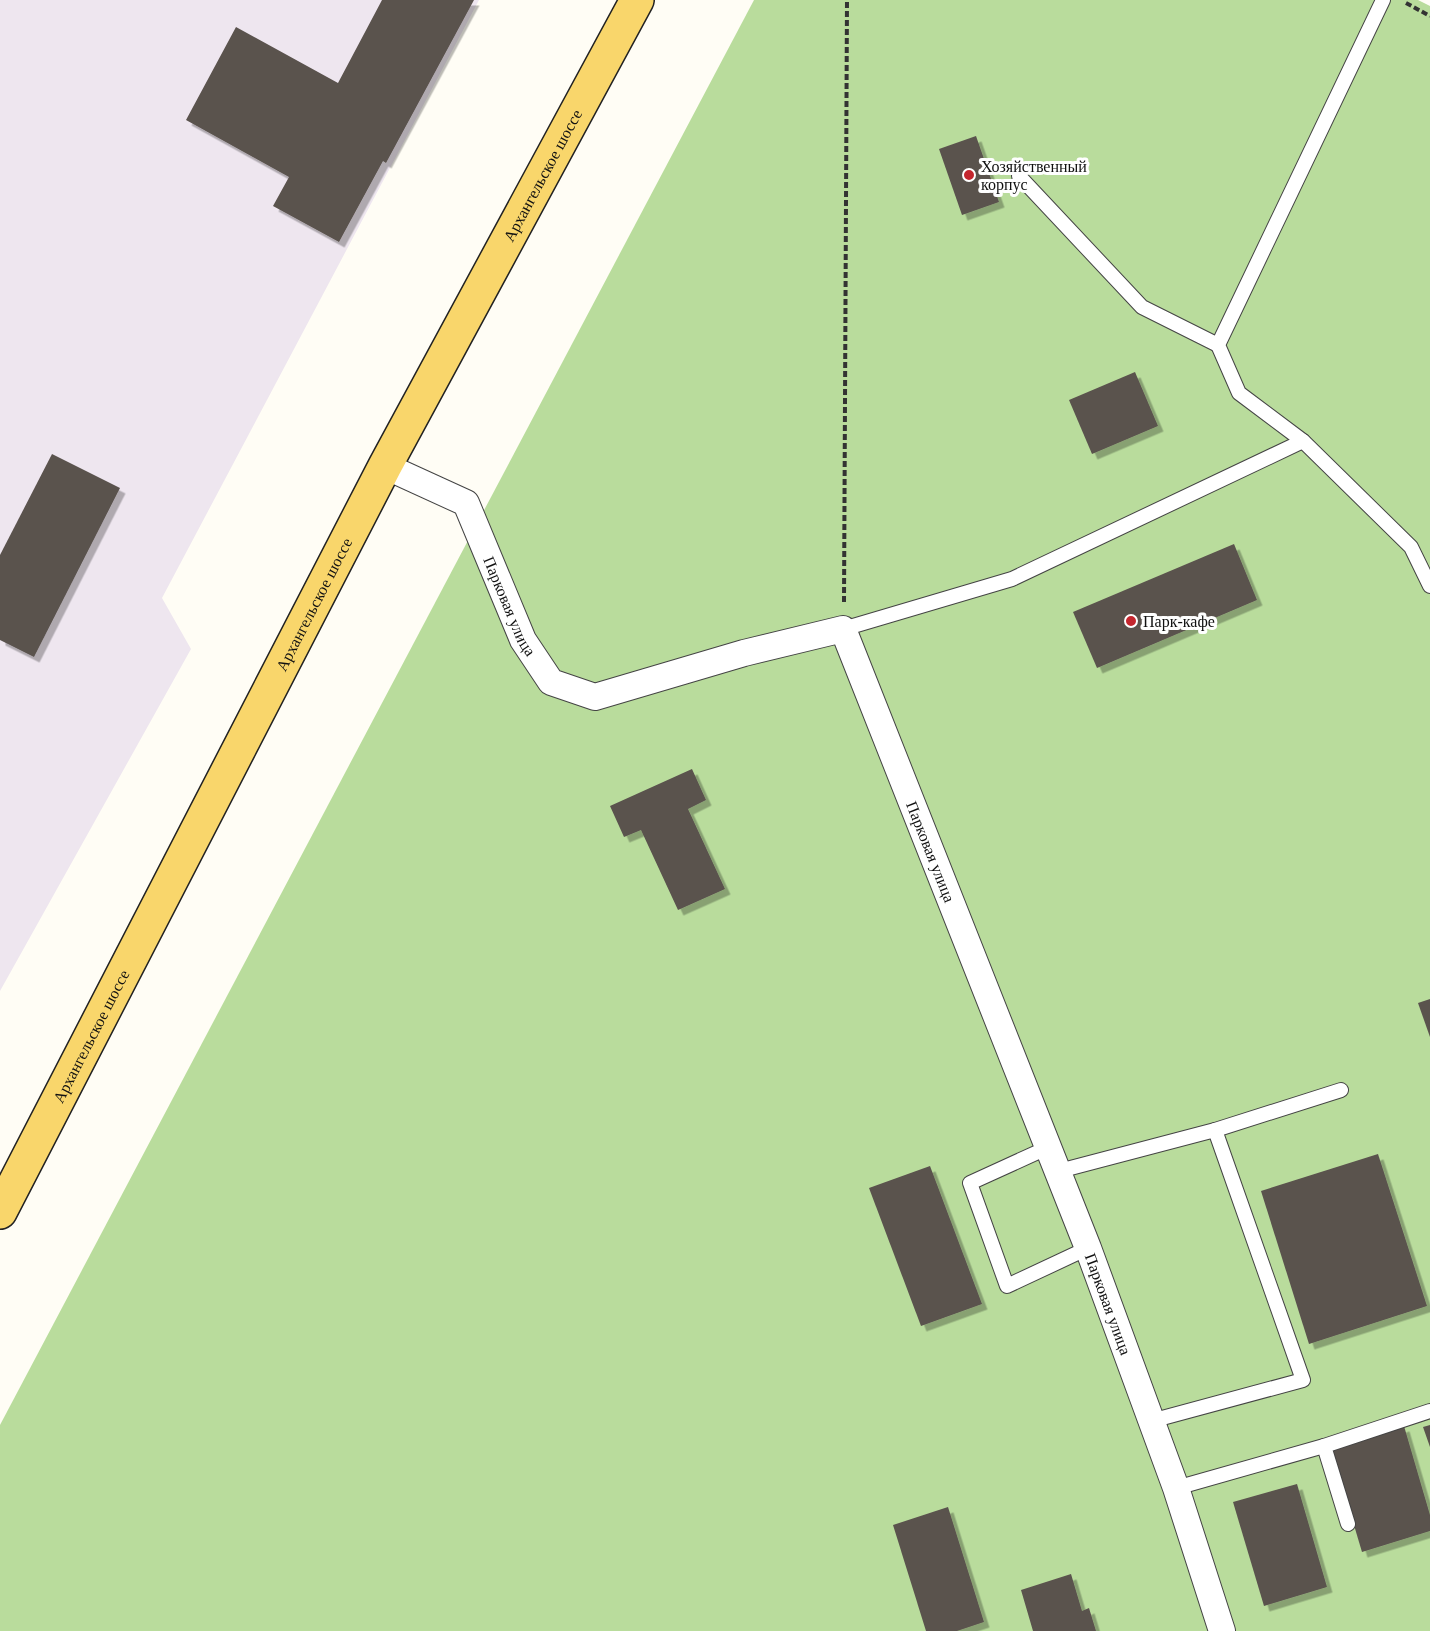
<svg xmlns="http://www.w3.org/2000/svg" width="1430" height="1631" font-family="'Times New Roman',serif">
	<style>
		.industrial { fill: #eee6ef }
		.forest { fill: #b9dc9c }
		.building { fill: #5a524d; filter: url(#shadow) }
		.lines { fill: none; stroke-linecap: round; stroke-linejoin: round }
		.lane-casing { stroke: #444; stroke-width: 16 }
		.street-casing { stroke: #444; stroke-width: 28 }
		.primary-casing { stroke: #222; stroke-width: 36 }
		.path { stroke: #333; stroke-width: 4; stroke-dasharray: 6 3; stroke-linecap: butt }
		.lane { stroke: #fff; stroke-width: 14 }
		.street { stroke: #fff; stroke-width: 26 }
		.primary { stroke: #f9d66b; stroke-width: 33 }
		.poi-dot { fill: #c4262e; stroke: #fff; stroke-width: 2 }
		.labels { text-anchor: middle; stroke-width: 6; stroke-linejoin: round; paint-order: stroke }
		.poi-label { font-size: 16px; fill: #111; stroke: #fff; text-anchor: start }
		.street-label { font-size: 16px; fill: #111; stroke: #fff }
	</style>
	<defs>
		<filter id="shadow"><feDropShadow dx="5.5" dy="5.5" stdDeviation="0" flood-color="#0004"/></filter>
	</defs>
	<rect width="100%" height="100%" fill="#fffdf5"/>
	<!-- industrial -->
	<polygon class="industrial" points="0,0 479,0 162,598 191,649 0,991"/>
	<!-- forest -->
	<polygon class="forest" points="754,0 1418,0 1430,6 1430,1631 0,1631 0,1425"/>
	<!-- building -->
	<g class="building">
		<polygon points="382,0 474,0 386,163 383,161 339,242 273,206 289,177 186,120 236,27 338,83"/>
		<polygon points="976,136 999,202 962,215 939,149"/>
		<polygon points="1135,372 1158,426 1092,454 1069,400"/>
		<polygon points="52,454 120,488 34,657 0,640 0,555"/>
		<polygon points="1234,544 1257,600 1097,668 1073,612"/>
		<polygon points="692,769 706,800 688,809 725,889 678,910 641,830 624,837 610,806"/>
		<polygon points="1430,999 1430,1037 1418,1003"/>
		<polygon points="1378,1154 1427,1306 1309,1344 1261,1191"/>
		<polygon points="930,1166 982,1304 921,1326 869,1188"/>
		<polygon points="1430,1425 1430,1447 1423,1427"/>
		<polygon points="1404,1426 1430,1515 1430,1531 1362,1552 1331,1448"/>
		<polygon points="1297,1484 1327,1587 1264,1606 1233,1502"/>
		<polygon points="948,1507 984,1622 957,1631 926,1631 893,1525"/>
		<polygon points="1071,1574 1082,1611 1089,1608 1096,1631 1033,1631 1021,1590"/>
	</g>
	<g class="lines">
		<defs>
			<g id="lane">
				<polyline points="1383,0 1218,345 1239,393 1303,441 1411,547 1430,586"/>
				<polyline points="1019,176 1142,307 1218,345"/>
				<polyline points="843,629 1012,579 1303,441"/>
				<polyline points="1215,1130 1341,1090"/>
				<polyline points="1049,1147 970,1183 1007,1286 1088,1248"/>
				<polyline points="1059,1171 1215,1130 1303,1380 1151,1421"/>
				<polyline points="1176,1488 1324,1446"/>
				<polyline points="1348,1524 1324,1446 1430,1411"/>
			</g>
			<g id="street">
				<path id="s1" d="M385,466L466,503L523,640L551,682L595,697L744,653L843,629L1088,1248L1176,1488L1222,1631"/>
			</g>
			<g id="primary">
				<path id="s2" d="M0,1212L385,466L637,0"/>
			</g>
		</defs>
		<!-- lane casing -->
		<use href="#lane" class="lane-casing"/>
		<!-- street casing -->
		<use href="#street" class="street-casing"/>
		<!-- primary casing -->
		<use href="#primary" class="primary-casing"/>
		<!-- path -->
		<g class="path">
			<polyline points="1406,3 1430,16"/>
			<polyline points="844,602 847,0"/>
		</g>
		<!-- lane -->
		<use href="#lane" class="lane"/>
		<!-- street -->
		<use href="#street" class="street"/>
		<!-- primary -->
		<use href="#primary" class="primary"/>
	</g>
	<!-- markers -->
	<g class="poi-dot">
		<circle cx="969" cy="175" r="6"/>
		<circle cx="1131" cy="621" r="6"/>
	</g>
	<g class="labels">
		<!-- poi labels -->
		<g class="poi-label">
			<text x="981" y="172">Хозяйственный<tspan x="981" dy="18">корпус</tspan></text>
			<text x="1143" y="627">Парк-кафе</text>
		</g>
		<!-- street labels -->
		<g class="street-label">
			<text dy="6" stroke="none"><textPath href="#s2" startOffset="1170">Архангельское шоссе</textPath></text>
			<text dy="6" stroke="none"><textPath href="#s2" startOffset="684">Архангельское шоссе</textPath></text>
			<text dy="6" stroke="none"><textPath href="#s1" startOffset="201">Парковая улица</textPath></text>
			<text dy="6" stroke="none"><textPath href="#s1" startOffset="831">Парковая улица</textPath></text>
			<text dy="6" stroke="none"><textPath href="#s2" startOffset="198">Архангельское шоссе</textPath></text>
			<text dy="6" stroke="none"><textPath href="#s1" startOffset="1317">Парковая улица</textPath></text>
		</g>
	</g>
</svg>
